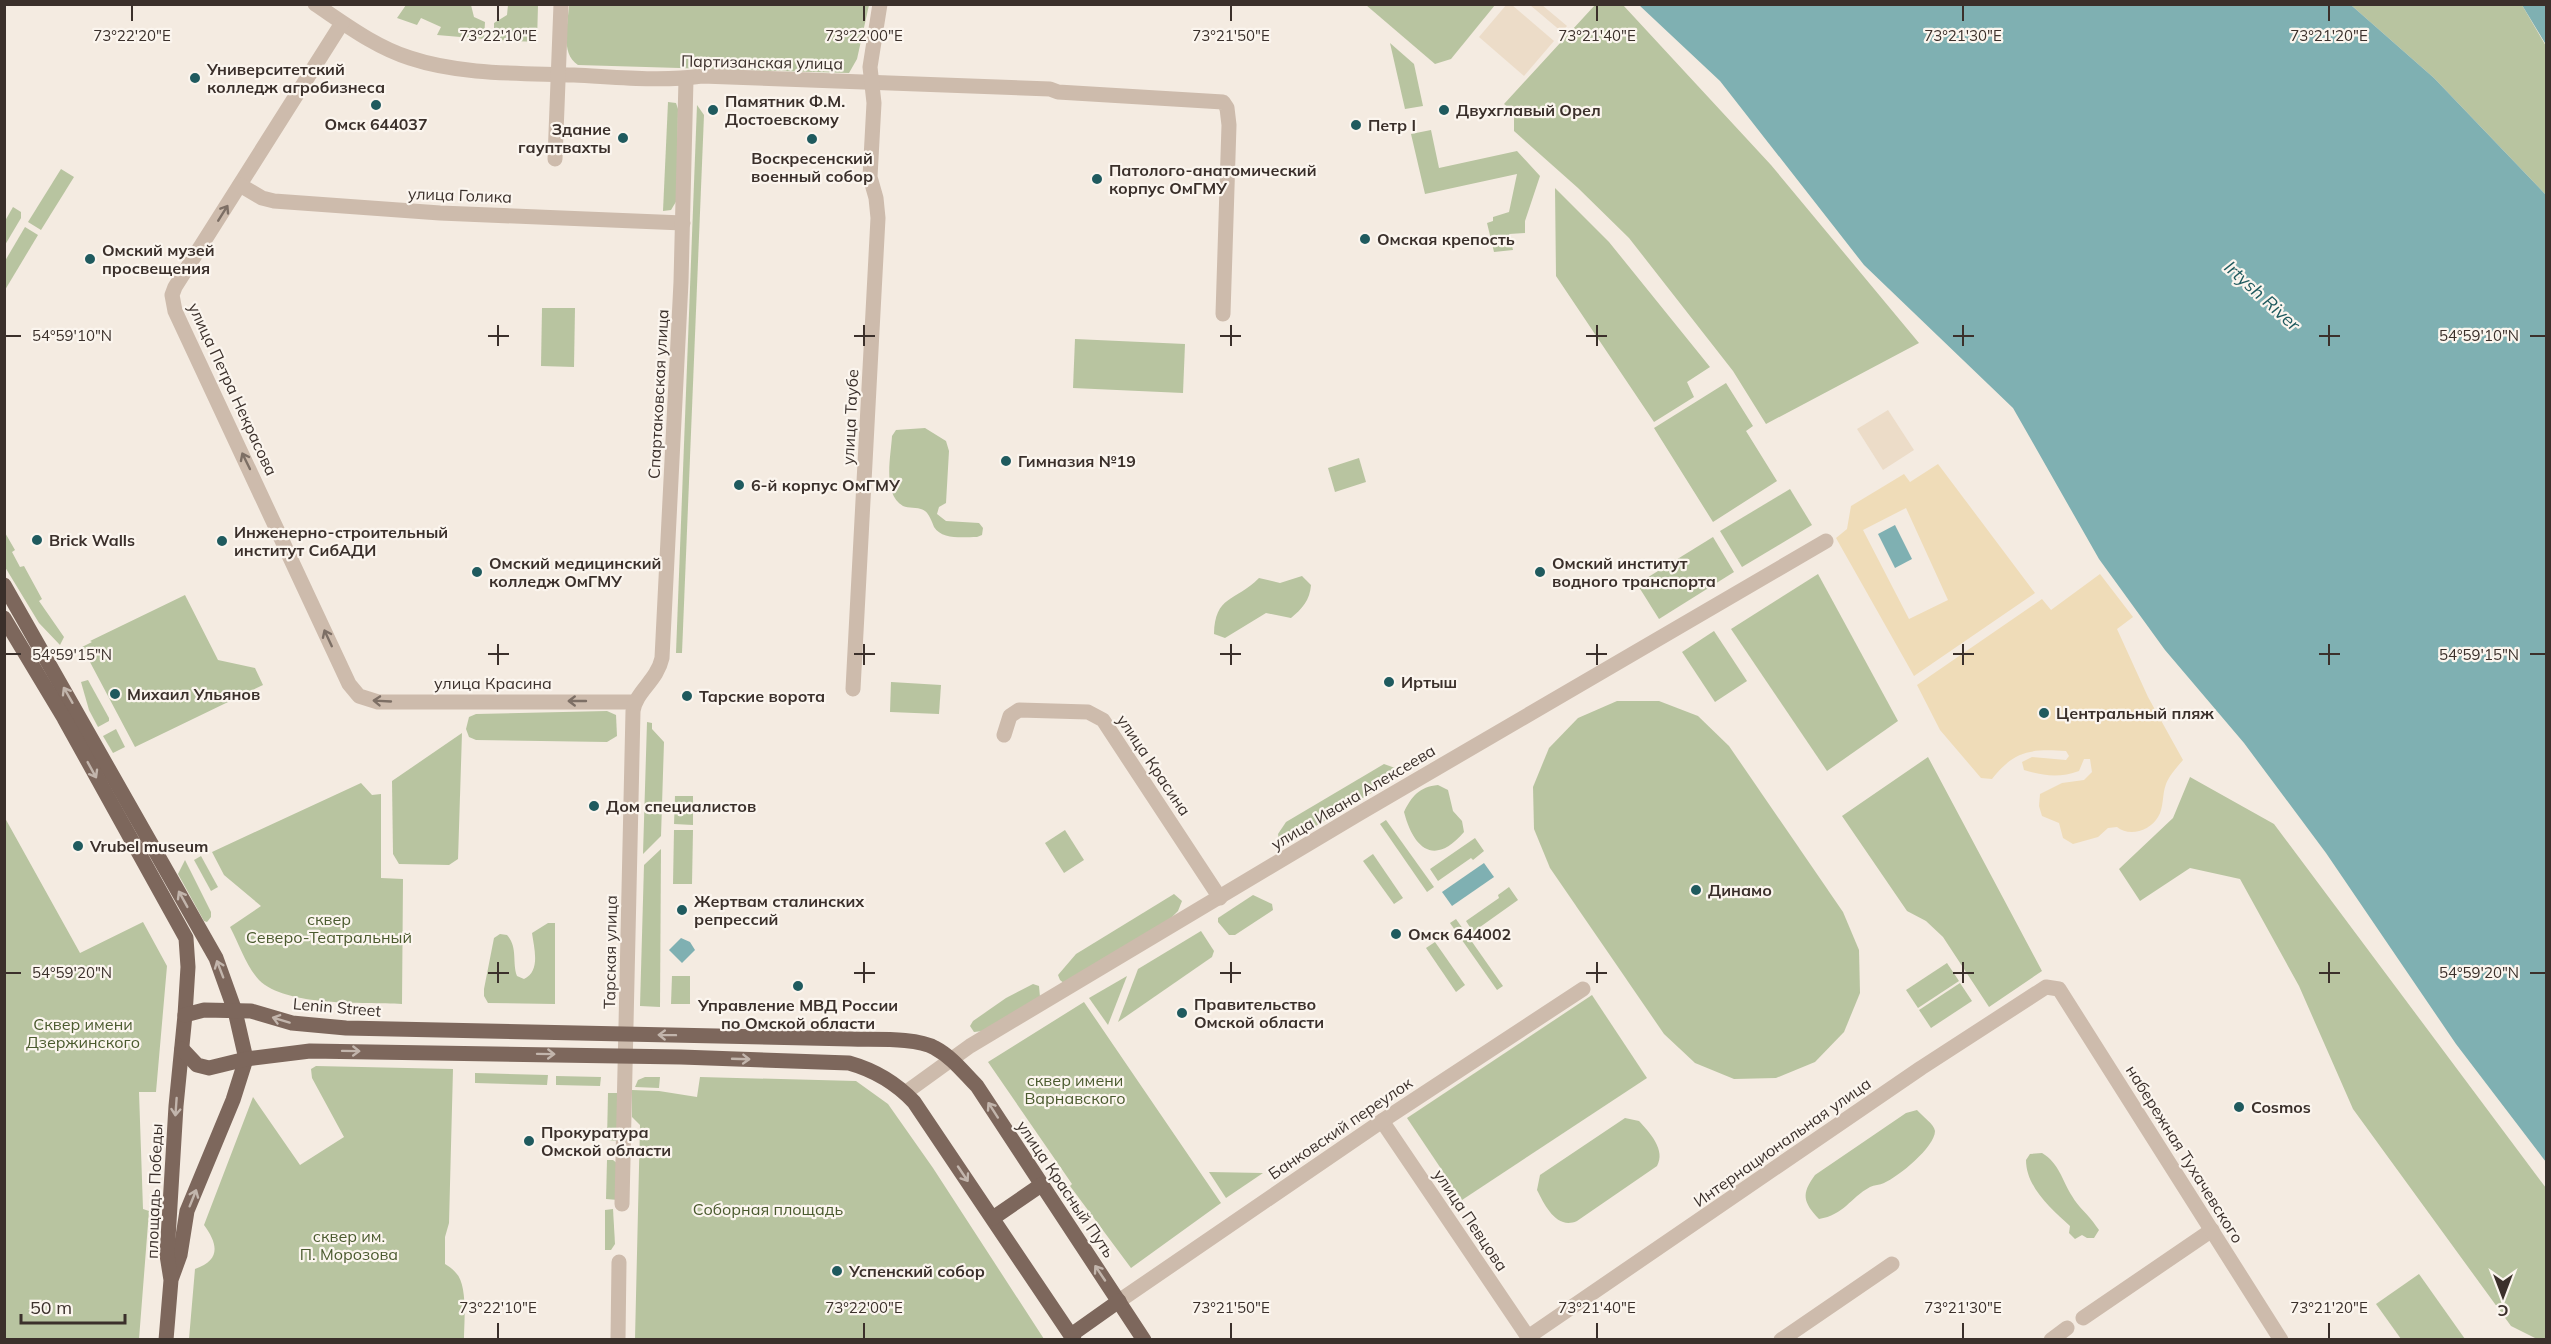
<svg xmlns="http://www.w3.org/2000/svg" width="2551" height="1344" font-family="Mulish,sans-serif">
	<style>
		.green { fill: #b8c4a0 }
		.sand { fill: #efdcb8; fill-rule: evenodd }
		.plaza { fill: #ecdcc8 }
		.water { fill: #7fb0b2 }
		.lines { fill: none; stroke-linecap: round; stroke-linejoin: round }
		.minor { stroke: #cdbbac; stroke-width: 15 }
		.major { stroke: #7d675c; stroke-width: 15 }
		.oneway { stroke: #7d6f65 }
		.oneway2 { stroke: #c2b5ac }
		.ticks { fill: none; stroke: #3b302b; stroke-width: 2 }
		.poi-dot { fill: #1f5a5e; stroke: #fbf5ee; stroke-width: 2 }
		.labels { text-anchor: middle; stroke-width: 4.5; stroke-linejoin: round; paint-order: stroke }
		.street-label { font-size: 16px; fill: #3b302b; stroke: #fbf5ee }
		.poi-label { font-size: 16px; font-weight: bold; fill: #3b302b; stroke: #fbf5ee; text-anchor: start }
		.park-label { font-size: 16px; fill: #4a5a2e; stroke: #fbf5ee }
		.water-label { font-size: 18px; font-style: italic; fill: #1f5a5e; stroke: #fbf5ee }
		.ticks-label { font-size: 15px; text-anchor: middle; fill: #3b302b; stroke: #fbf5ee; stroke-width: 4.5; stroke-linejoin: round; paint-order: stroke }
	</style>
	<rect width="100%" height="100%" fill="#f4ebe1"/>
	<!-- green -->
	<g class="green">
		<polygon points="406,5 471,5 474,17 485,22 484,39 437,35 441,27 421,18 417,25 397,18"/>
		<polygon points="508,5 538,5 537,42 494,40 494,23 507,15"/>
		<path d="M569,5H869L857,59L849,73L578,65C560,54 568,24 569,5Z"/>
		<polygon points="1366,5 1495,5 1451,59 1435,64"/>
		<polygon points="1595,5 1623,5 1771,165 1919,343 1766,424 1733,371 1629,238 1578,188 1514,131 1514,112 1504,104"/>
		<polygon points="2351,5 2522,5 2546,46 2546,195 2434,78"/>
		<polygon points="1390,43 1414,64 1423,106 1405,109"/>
		<polygon points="668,102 676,103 678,109 677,200 671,210 663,211"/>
		<polygon points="697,105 704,115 682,653 676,653"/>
		<polygon points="1431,130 1439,168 1517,151 1540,176 1525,221 1525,233 1509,234 1513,250 1494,252 1487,223 1493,221 1493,217 1509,212 1517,174 1425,194 1411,134"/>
		<polygon points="61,169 74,177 41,230 28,222"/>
		<polygon points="1555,188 1609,242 1710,367 1687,382 1694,397 1654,422 1556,276"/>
		<polygon points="13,207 21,212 21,218 5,245 5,221"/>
		<polygon points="25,227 38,235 5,290 5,261"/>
		<polygon points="542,308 575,308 574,367 541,366"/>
		<polygon points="1075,339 1185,344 1183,393 1073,388"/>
		<polygon points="1726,383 1753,426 1746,431 1777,481 1713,522 1654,428"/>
		<path d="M925,428L946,441L949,451L946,503L939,507L937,514L946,521L979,523L983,528L982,535L977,537C963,537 942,540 934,527C932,522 929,514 925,511C918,506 909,509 903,506C882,494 891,456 892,436L896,430Z"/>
		<polygon points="1359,458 1366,482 1335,492 1328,468"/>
		<polygon points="1790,489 1812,525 1742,567 1720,531"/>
		<polygon points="4,531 15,550 12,552 20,567 24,566 42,599 39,601 64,637 60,645 39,623 5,567"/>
		<polygon points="1713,537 1734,572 1659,619 1637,584"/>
		<polygon points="1818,574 1898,721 1827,771 1731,629"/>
		<path d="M1302,576L1311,585C1310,600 1302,609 1291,618L1266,613L1225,638L1214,634C1215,595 1235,602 1259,578L1280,583Z"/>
		<polygon points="185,595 218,660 255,668 263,685 135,747 82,647 92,642 90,641"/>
		<polygon points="1714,631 1747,681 1715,702 1682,652"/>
		<polygon points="88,680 109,718 109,721 98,727 89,710 81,682"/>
		<polygon points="891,682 941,685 939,714 890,712"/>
		<polygon points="1617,701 1659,701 1698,716 1729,746 1843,912 1859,950 1860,993 1844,1032 1815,1062 1776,1078 1734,1079 1695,1063 1664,1034 1550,868 1534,829 1533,787 1549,748 1578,718"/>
		<polygon points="607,711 616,715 617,736 607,742 476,740 469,737 466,729 469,717 476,714"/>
		<polygon points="647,722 652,723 652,729 664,742 661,836 643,854"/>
		<polygon points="116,729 125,747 113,753 103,736"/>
		<polygon points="462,733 458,859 449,865 399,864 393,854 392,781"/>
		<polygon points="1928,757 2042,971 1989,1007 1943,937 1926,921 1907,911 1842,816"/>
		<polygon points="1384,764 1395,768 1398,777 1289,842 1279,840 1278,834 1286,822"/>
		<polygon points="2190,777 2274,824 2546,1188 2546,1339 2537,1339 2511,1326 2353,1109 2299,986 2240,879 2190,868 2140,901 2119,869 2173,818"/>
		<path d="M361,783L372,795L381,794V878L403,879L402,1004C364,1002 286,1007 259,980C246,966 239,944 230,927L261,906L224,875L212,852Z"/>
		<path d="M1438,785L1448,790L1453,811L1462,821L1464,832C1435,866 1414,850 1404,812C1412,796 1419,787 1438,785Z"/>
		<polygon points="675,796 693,796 693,825 674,824"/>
		<polygon points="5,818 80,953 143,922 167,966 156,1092 139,1092 143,1209 149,1211 139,1339 5,1339"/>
		<polygon points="1386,820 1434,887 1427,892 1380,824"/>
		<polygon points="674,830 693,830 692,884 673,884"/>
		<polygon points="1065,830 1084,860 1064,873 1045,843"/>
		<polygon points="1475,838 1484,851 1473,860 1471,858 1438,881 1430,869"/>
		<polygon points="661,849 660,1007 640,1006 644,865"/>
		<polygon points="1373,854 1403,898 1394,904 1363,861"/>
		<polygon points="201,856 218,887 211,891 194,860"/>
		<polygon points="185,860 211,912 211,917 207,922 204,921 178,874"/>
		<polygon points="1509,887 1518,900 1473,932 1466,921 1499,898 1498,895"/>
		<polygon points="1174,894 1182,901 1178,911 1169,920 1065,984 1060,980 1058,975 1076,954"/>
		<polygon points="1253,895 1272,904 1273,910 1235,935 1229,935 1218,922 1218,918"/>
		<polygon points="1456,919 1503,986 1497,990 1450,923"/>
		<path d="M548,923H555V1004L488,1003L484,996V989L494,938L500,934L507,935C518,947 512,962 517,976L524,979C541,971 534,948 532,933Z"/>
		<polygon points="1201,931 1214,951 1212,957 1118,1022 1138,969"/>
		<polygon points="1435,942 1465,985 1456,992 1426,948"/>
		<polygon points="1947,963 1959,981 1918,1008 1906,990"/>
		<polygon points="672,976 690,976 690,1004 671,1004"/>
		<polygon points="1127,976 1108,1025 1089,998"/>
		<polygon points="1960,983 1972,1001 1931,1028 1919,1010"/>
		<polygon points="1033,984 1039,986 1040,997 983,1031 974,1032 970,1026 973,1021 1006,998"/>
		<polygon points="1592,995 1647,1078 1462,1200 1407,1118"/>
		<polygon points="1084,1002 1221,1203 1131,1268 1070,1186 1072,1184 988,1062"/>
		<path d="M316,1066L453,1069L449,1223L445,1237V1264C448,1266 453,1269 456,1273C468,1285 464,1323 464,1339H189L195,1269C221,1260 218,1244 204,1225L253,1097L300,1165L344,1137L312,1078L311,1069Z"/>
		<polygon points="475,1073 548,1075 547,1085 475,1083"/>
		<polygon points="556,1076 601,1077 600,1086 556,1085"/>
		<polygon points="645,1077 660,1077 659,1088 635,1087 638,1080"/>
		<polygon points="700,1077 856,1081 888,1104 933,1168 1044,1339 635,1339 640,1125 632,1117 632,1090 659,1091 697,1097"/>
		<polygon points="608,1093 620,1093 619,1141 607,1140"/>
		<path d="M1917,1110C1922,1116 1934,1124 1935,1131C1935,1147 1898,1177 1884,1183C1880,1185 1874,1185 1870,1187C1850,1198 1844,1215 1819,1219C1803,1202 1801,1194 1815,1175L1906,1113Z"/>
		<path d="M1625,1118L1639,1121C1650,1133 1666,1150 1657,1166L1577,1221C1557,1230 1545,1206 1537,1190L1540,1175Z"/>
		<path d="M2042,1153C2059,1163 2062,1180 2072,1196C2078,1207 2089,1215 2096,1226L2099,1230L2094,1238H2087L2082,1235L2075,1239L2069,1233L2070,1226C2051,1209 2026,1187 2026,1160L2030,1154Z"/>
		<polygon points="607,1160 613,1160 618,1164 618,1200 606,1199"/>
		<polygon points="1209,1172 1263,1173 1226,1198"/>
		<polygon points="613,1209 615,1244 611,1250 605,1250 605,1210"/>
		<polygon points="2419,1274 2465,1339 2401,1339 2376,1304"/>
	</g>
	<!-- sand -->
	<g class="sand">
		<path d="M1938,464L2035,593L1914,676L1836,538L1847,529L1851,506L1904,474L1910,482ZM1906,508L1948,600L1909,619L1863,530Z"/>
		<path d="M2100,574L2133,617L2117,629L2148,697L2183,760C2177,767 2169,776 2166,784C2162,794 2164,808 2158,817C2150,831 2129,837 2117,827L2108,828L2098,837L2073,844L2063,838L2059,823L2042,816L2039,806L2040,794L2062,783L2084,780L2092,772L2090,759H2084L2079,771C2060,778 2043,776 2024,770L2022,762L2032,757L2066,760L2069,756L2066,751C2030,749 2015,750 1992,779L1981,778L1940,730L1917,685L2042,599L2051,610Z"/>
	</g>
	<!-- plaza -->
	<g class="plaza">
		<polygon points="1507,4 1512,5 1554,41 1524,76 1479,37"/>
		<polygon points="1530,5 1542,5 1567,26 1562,32"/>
		<polygon points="1888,410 1914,450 1883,470 1857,429"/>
	</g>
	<!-- water -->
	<g class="water">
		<polygon points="1639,5 2351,5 2434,78 2546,195 2546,1162 2456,1044 2326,853 2244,743 2165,650 2099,559 2013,408 1864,265 1720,81"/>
		<polygon points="2522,5 2546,5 2546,46 2545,43"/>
		<polygon points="1895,525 1912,559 1895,568 1878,534"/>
		<polygon points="1484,863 1494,877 1452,906 1442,892"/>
		<polygon points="681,938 690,942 695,950 682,963 669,950"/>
	</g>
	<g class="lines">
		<!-- minor -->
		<g class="minor">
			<path d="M315,4C345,24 375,47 410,58C461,75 520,73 574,75C616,77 660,82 702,76L1050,89L1058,92L1223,102L1227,108L1229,125L1223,314"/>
			<polyline points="342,23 175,287 172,295 175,311 349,684 359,696 378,702 635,702"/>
			<polyline points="555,159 561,4"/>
			<polyline points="240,185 262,198 274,201 440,213 683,223"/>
			<polyline points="853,689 878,218 876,198 870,177 874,103 870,67 880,4"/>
			<polyline points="1004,735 1010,716 1019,710 1088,712 1103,720 1220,898"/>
			<polyline points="905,1093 970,1046 1360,813 1826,541"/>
			<polyline points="1382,1121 1530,1340"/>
			<path d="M622,1204L633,711C636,691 657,681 662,658L681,282L686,79"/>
			<polyline points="1119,1301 1382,1121 1583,989"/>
			<polyline points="2083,1318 2212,1230"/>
			<polyline points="1528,1337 1921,1068 2046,987 2059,989 2281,1340"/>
			<polyline points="618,1340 619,1262"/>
			<polyline points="1781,1340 1892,1264"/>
			<polyline points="2051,1340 2067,1328"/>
		</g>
		<!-- major -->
		<g class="major">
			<polyline points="4,585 216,958 235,1011 246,1059 233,1100 187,1211 180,1255 172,1277"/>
			<polyline points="4,618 64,718 186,938 188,967 185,1015 176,1106 167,1255 171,1280 166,1340"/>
			<path d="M185,1015L204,1010L251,1011L292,1023L346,1028L851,1039C874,1040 916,1037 935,1048C952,1057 964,1073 977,1086L1144,1340"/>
			<path d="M182,1049L197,1065L209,1068L246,1059L310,1051L681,1057L849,1063C874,1070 896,1083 914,1102L1074,1340"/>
			<polyline points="993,1218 1041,1185"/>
			<polyline points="1071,1335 1119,1301"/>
		</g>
	</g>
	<!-- one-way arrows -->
	<defs><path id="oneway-shaft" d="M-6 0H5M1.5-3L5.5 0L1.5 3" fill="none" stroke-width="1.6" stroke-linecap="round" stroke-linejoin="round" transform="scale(1.5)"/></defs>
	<g class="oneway">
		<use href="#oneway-shaft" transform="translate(223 213) rotate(-58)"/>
		<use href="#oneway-shaft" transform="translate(246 461) rotate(-116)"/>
		<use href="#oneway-shaft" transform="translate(328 638) rotate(-115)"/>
		<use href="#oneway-shaft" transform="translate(382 701) rotate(-177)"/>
		<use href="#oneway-shaft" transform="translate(577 701) rotate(-180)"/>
	</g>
	<g class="oneway2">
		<use href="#oneway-shaft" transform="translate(68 695) rotate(-120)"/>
		<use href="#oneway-shaft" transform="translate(92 770) rotate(61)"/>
		<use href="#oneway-shaft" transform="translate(183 899) rotate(-119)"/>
		<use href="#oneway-shaft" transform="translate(220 969) rotate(-111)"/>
		<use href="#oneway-shaft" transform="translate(281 1020) rotate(-163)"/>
		<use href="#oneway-shaft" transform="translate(667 1035) rotate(-179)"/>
		<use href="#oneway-shaft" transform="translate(351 1051) rotate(1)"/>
		<use href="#oneway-shaft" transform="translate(546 1054) rotate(1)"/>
		<use href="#oneway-shaft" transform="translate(741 1059) rotate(2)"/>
		<use href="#oneway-shaft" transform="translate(176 1107) rotate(94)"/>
		<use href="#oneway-shaft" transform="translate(993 1110) rotate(-123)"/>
		<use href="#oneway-shaft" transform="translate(963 1174) rotate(56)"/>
		<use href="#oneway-shaft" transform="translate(193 1198) rotate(-68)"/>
		<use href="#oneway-shaft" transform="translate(1100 1273) rotate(-124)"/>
	</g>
	<!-- ticks -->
	<path class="ticks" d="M132,6V21M498,6V21M864,6V21M1231,6V21M1597,6V21M1963,6V21M2329,6V21M498,325V346M864,325V346M1231,325V346M1597,325V346M1963,325V346M2329,325V346M6,336H21M488,336H509M854,336H875M1220,336H1241M1586,336H1607M1953,336H1974M2319,336H2340M2530,336H2545M498,644V665M864,644V665M1231,644V665M1597,644V665M1963,644V665M2329,644V665M6,654H21M488,654H509M854,654H875M1220,654H1241M1586,654H1607M1953,654H1974M2319,654H2340M2530,654H2545M498,962V983M864,962V983M1231,962V983M1597,962V983M1963,962V983M2329,962V983M6,973H21M488,973H509M854,973H875M1220,973H1241M1586,973H1607M1953,973H1974M2319,973H2340M2530,973H2545M498,1323V1338M864,1323V1338M1231,1323V1338M1597,1323V1338M1963,1323V1338M2329,1323V1338"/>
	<!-- markers -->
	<g class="poi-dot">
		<circle cx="195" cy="78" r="6"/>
		<circle cx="376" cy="105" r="6"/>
		<circle cx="713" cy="110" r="6"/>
		<circle cx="1444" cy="110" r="6"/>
		<circle cx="1356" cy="125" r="6"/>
		<circle cx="623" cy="138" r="6"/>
		<circle cx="812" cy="139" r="6"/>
		<circle cx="1097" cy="179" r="6"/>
		<circle cx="1365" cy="239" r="6"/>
		<circle cx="90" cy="259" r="6"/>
		<circle cx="1006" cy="461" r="6"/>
		<circle cx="739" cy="485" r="6"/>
		<circle cx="37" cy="540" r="6"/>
		<circle cx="222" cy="541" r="6"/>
		<circle cx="477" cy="572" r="6"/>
		<circle cx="1540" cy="572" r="6"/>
		<circle cx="1389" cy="682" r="6"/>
		<circle cx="115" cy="694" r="6"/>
		<circle cx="687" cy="696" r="6"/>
		<circle cx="2044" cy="713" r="6"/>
		<circle cx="594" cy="806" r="6"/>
		<circle cx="78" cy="846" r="6"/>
		<circle cx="1696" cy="890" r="6"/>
		<circle cx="682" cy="910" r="6"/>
		<circle cx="1396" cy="934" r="6"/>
		<circle cx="798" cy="986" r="6"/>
		<circle cx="1182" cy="1013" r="6"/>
		<circle cx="2239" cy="1107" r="6"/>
		<circle cx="529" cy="1141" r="6"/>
		<circle cx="837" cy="1271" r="6"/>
	</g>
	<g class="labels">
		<!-- street labels -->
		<g class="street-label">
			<text transform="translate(762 62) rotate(1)" y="6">Партизанская улица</text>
			<text transform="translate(460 195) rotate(2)" y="6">улица Голика</text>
			<text transform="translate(233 389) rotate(65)" y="6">улица Петра Некрасова</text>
			<text transform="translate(658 394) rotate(-87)" y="6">Спартаковская улица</text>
			<text transform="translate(850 417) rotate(-87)" y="6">улица Таубе</text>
			<text x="493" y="689">улица Красина</text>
			<text transform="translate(1154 765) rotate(56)" y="6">улица Красина</text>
			<text transform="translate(1353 797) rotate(-31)" y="6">улица Ивана Алексеева</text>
			<text transform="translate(610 952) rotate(-89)" y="6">Тарская улица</text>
			<text transform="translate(337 1007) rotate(5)" y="6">Lenin Street</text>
			<text transform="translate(1340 1128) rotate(-34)" y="6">Банковский переулок</text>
			<text transform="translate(1782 1142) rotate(-35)" y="6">Интернациональная улица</text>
			<text transform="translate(2185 1154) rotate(58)" y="6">набережная Тухачевского</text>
			<text transform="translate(1066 1189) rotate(56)" y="6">улица Красный Путь</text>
			<text transform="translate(154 1191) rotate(-88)" y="6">площадь Победы</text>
			<text transform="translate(1471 1220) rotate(56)" y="6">улица Певцова</text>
		</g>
		<!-- poi labels -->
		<g class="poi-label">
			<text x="207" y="75">Университетский<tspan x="207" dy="18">колледж агробизнеса</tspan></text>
			<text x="725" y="107">Памятник Ф.М.<tspan x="725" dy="18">Достоевскому</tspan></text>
			<text x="1456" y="116">Двухглавый Орел</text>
			<text x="376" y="130" text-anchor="middle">Омск 644037</text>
			<text x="1368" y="131">Петр I</text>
			<text x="611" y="135" text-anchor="end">Здание<tspan x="611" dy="18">гауптвахты</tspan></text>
			<text x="812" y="164" text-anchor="middle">Воскресенский<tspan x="812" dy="18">военный собор</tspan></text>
			<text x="1109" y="176">Патолого-анатомический<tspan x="1109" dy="18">корпус ОмГМУ</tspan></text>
			<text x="1377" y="245">Омская крепость</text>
			<text x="102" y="256">Омский музей<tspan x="102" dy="18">просвещения</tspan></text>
			<text x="1018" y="467">Гимназия №19</text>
			<text x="751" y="491">6-й корпус ОмГМУ</text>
			<text x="234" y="538">Инженерно-строительный<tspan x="234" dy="18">институт СибАДИ</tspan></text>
			<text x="49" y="546">Brick Walls</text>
			<text x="489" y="569">Омский медицинский<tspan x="489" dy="18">колледж ОмГМУ</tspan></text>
			<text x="1552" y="569">Омский институт<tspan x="1552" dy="18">водного транспорта</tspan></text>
			<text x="1401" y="688">Иртыш</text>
			<text x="127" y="700">Михаил Ульянов</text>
			<text x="699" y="702">Тарские ворота</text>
			<text x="2056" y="719">Центральный пляж</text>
			<text x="606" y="812">Дом специалистов</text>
			<text x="90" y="852">Vrubel museum</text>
			<text x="1708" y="896">Динамо</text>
			<text x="694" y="907">Жертвам сталинских<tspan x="694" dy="18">репрессий</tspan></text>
			<text x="1408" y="940">Омск 644002</text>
			<text x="1194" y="1010">Правительство<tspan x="1194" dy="18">Омской области</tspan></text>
			<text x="798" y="1011" text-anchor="middle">Управление МВД России<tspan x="798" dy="18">по Омской области</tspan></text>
			<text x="2251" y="1113">Cosmos</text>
			<text x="541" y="1138">Прокуратура<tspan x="541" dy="18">Омской области</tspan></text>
			<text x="849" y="1277">Успенский собор</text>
		</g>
		<!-- park labels -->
		<g class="park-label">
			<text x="329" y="925">сквер<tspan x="329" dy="18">Северо-Театральный</tspan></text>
			<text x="83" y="1030">Сквер имени<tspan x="83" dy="18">Дзержинского</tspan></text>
			<text x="1075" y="1086">сквер имени<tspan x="1075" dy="18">Варнавского</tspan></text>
			<text x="768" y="1215">Соборная площадь</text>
			<text x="349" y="1242">сквер им.<tspan x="349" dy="18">П. Морозова</tspan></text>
		</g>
		<!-- water labels -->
		<g class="water-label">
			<text transform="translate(2262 296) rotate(42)" y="6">Irtysh River</text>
		</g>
	</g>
	<g class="ticks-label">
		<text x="132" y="41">73°22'20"E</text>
		<text x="498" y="41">73°22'10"E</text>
		<text x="864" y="41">73°22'00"E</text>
		<text x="1231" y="41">73°21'50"E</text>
		<text x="1597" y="41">73°21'40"E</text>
		<text x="1963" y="41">73°21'30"E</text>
		<text x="2329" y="41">73°21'20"E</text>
		<text x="2479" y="341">54°59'10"N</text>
		<text x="72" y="341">54°59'10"N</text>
		<text x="2479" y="660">54°59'15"N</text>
		<text x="72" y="660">54°59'15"N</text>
		<text x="2479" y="978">54°59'20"N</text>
		<text x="72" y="978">54°59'20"N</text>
		<text x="498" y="1313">73°22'10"E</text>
		<text x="864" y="1313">73°22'00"E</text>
		<text x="1231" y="1313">73°21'50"E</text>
		<text x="1597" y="1313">73°21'40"E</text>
		<text x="1963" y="1313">73°21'30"E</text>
		<text x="2329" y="1313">73°21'20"E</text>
	</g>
	<!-- border -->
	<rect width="2551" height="1344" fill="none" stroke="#3b302b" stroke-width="12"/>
	<!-- north arrow -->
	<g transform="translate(2503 1296) rotate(180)" stroke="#fbf5ee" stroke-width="4.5" paint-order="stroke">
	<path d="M0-4.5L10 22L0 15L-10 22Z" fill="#3b302b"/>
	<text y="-9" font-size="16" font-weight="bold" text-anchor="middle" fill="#3b302b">С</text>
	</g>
	<!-- scale -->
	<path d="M21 1314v9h104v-9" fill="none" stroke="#3b302b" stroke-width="3"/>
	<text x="30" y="1314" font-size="18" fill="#3b302b" stroke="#fbf5ee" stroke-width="4.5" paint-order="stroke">50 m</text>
</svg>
